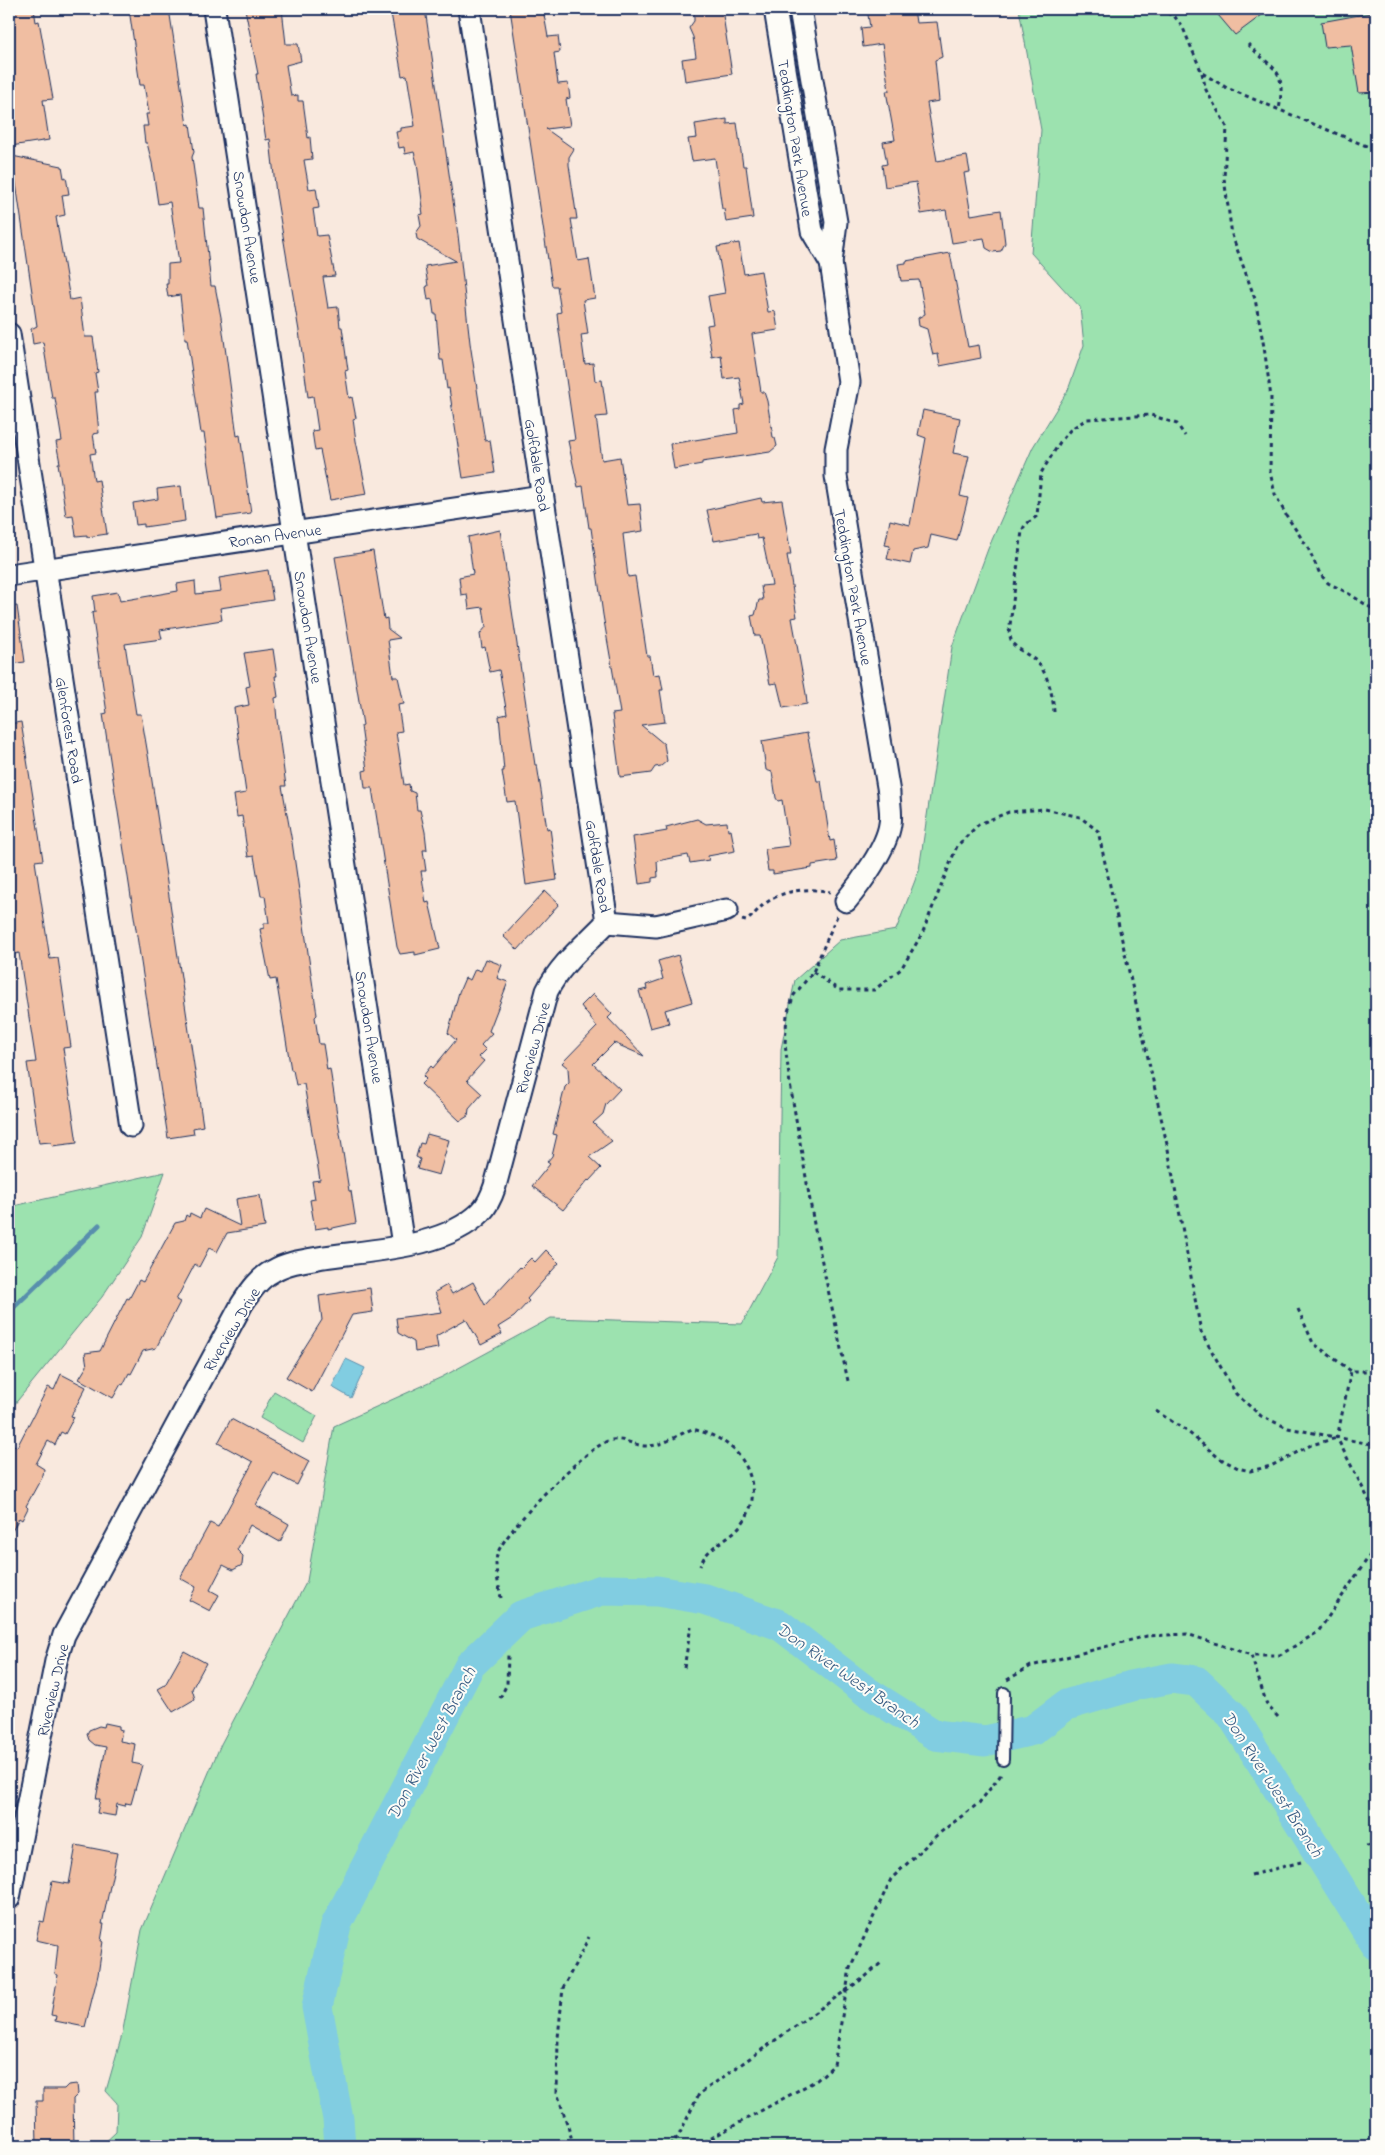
<svg xmlns="http://www.w3.org/2000/svg" width="1385" height="2155" font-family="'Indie Flower',sans-serif">
	<style>
		.green { fill: #9ce2af; stroke: #5c8886 }
		.water { fill: #81cde1; stroke: #588ead }
		.lines { fill: none; stroke-linecap: round; stroke-linejoin: round }
		.stream { stroke: #588ead; stroke-width: 5 }
		.river { stroke: #81cde1; stroke-width: 31 }
		.building { fill: #f0bea2; stroke: #1b2f5e }
		.service-casing { stroke: #1b2f5e; stroke-width: 14 }
		.minor-casing { stroke: #1b2f5e; stroke-width: 25 }
		.path { stroke: #1b2f5e; stroke-width: 3; stroke-dasharray: 4 4; stroke-linecap: butt }
		.service { stroke: #fdfcf7; stroke-width: 10 }
		.minor { stroke: #fdfcf7; stroke-width: 21 }
		.labels { text-anchor: middle; stroke-width: 4; stroke-linejoin: round; paint-order: stroke }
		.street-label { font-size: 16px; fill: #1b2f5e; stroke: #fdfcf7 }
		.water-label { font-size: 18px; font-style: italic; fill: #3a5e85; stroke: #fdfcf7 }
	</style>
	<rect width="100%" height="100%" fill="#f9e9de"/>
	<filter id="ink" filterUnits="userSpaceOnUse"><feTurbulence type="fractalNoise" baseFrequency=".02" numOctaves="2"/><feDisplacementMap in="SourceGraphic" scale="10" xChannelSelector="R" yChannelSelector="G"/><feConvolveMatrix kernelMatrix="1 2 1 2 8 2 1 2 1" color-interpolation-filters="sRGB"/></filter>
	<g filter="url(#ink)">
		<!-- green -->
		<g class="green">
			<polygon points="1019,9 1376,9 1376,2146 101,2146 116,2132 117,2103 106,2091 122,2035 142,1930 221,1744 307,1581 334,1426 442,1377 551,1318 742,1324 778,1257 781,1049 795,980 840,940 896,930 919,870 952,647 988,549 1033,447 1068,390 1084,345 1080,307 1031,253 1041,130"/>
			<polygon points="165,1172 142,1237 102,1297 9,1411 9,1207"/>
			<polygon points="274,1391 317,1416 303,1443 260,1418"/>
		</g>
		<!-- water -->
		<polygon class="water" points="346,1359 365,1368 351,1398 332,1387"/>
		<g class="lines">
			<!-- stream -->
			<polyline class="stream" points="9,1312 99,1225"/>
			<!-- river -->
			<polyline class="river" points="340,2146 338,2119 317,2007 336,1925 470,1665 521,1616 602,1590 657,1591 705,1599 780,1625 867,1692 935,1735 985,1741 1033,1730 1066,1705 1135,1685 1172,1678 1196,1681 1232,1715 1376,1945"/>
		</g>
		<!-- building -->
		<g class="building">
			<polygon points="9,9 34,9 36,22 39,21 53,99 43,100 49,140 11,146 9,132 14,131 9,100"/>
			<polygon points="129,9 169,9 187,125 190,124 194,152 192,157 199,208 203,208 211,286 215,286 221,317 237,436 240,435 251,513 217,518 204,433 201,433 187,339 185,339 180,295 168,297 166,284 168,284 168,264 179,263 170,202 158,204 152,163 147,143 145,143 143,126 148,126 146,114 149,114 144,85 140,85"/>
			<polygon points="245,9 282,9 286,44 298,44 301,61 286,65 291,96 298,95 298,101 303,101 308,138 310,137 312,159 304,160 309,189 316,188 319,208 313,209 317,236 327,235 335,276 323,277 328,308 338,307 340,327 342,327 348,370 345,371 349,398 352,397 356,418 353,419 356,441 367,494 330,500 320,450 315,451 312,431 318,430 313,396 308,397 299,331 276,194 270,139 266,140 256,74 258,74"/>
			<polygon points="425,9 458,235 470,343 485,441 490,440 495,473 463,478 449,388 447,389 443,360 440,360 436,314 434,314 432,299 428,300 426,287 428,286 425,266 456,261 417,239 416,233 421,226 419,215 423,214 422,208 423,208 417,163 414,152 405,154 404,147 399,148 396,132 401,131 401,128 415,126 407,75 402,76 391,13"/>
			<polygon points="510,9 543,9 548,37 558,36 560,52 554,53 558,84 568,83 570,98 566,99 570,126 546,129 574,149 569,157 569,165 577,219 571,219 578,261 589,259 595,298 583,300 588,334 581,335 585,364 593,363 595,381 602,380 607,416 596,417 602,460 620,457 627,505 640,504 643,531 623,534 628,577 635,576 647,656 650,656 653,675 660,674 663,690 660,690 665,722 641,725 664,744 667,761 661,766 655,767 651,773 620,777 612,714 620,713 603,615 591,528 589,528 583,486 578,487 568,441 575,440 559,331 557,313 561,312 557,286 552,286"/>
			<polygon points="694,9 722,9 732,74 685,81 682,59 696,57 693,37 689,28 694,21"/>
			<polygon points="867,9 914,9 916,23 937,22 942,57 935,60 939,101 927,103 937,161 967,156 970,172 964,173 971,215 1001,210 1005,243 1001,251 993,252 986,248 984,238 952,243 946,210 921,214 916,182 885,187 882,165 887,164 883,142 895,140 886,91 889,91 882,44 863,47 861,28 870,27"/>
			<polygon points="1213,9 1270,9 1235,35"/>
			<polygon points="1376,12 1376,92 1359,93 1351,45 1325,47 1321,22"/>
			<polygon points="727,119 727,124 737,123 743,166 746,166 753,218 726,222 724,209 722,209 715,158 692,161 688,139 697,138 695,124"/>
			<polygon points="12,156 62,166 64,178 66,177 69,194 62,195 65,215 56,217 70,300 80,298 85,337 93,337 98,372 95,373 98,392 95,392 99,433 93,434 96,453 90,454 94,481 99,480 107,534 87,537 87,535 76,536 73,515 66,516 58,463 60,463 56,442 62,441 55,398 52,398 43,342 33,344 31,329 37,326"/>
			<polygon points="739,243 744,274 761,271 768,312 775,311 778,330 752,334 761,392 764,392 767,401 773,437 775,438 777,446 770,452 702,462 702,464 674,469 670,444 738,433 735,410 740,409 740,405 744,404 739,377 724,379 721,355 712,357 707,325 713,324 708,296 725,293 717,247"/>
			<polygon points="950,253 968,347 979,345 981,358 940,366 938,354 933,355 927,329 919,326 918,318 925,314 919,280 901,281 898,264 906,263 906,261"/>
			<polygon points="923,410 960,418 953,453 969,456 960,496 968,498 957,541 931,535 928,548 913,551 910,564 887,559 890,546 885,545 890,520 910,525 926,438 918,435"/>
			<polygon points="181,486 185,521 144,527 144,524 136,525 133,503 158,499 157,489"/>
			<polygon points="761,498 762,502 782,500 791,555 787,555 797,617 792,618 806,694 807,704 783,708 777,683 770,684 760,636 755,636 751,616 755,615 759,600 763,600 761,586 772,585 762,538 757,539 756,534 714,541 707,510"/>
			<polygon points="500,530 535,765 537,765 547,829 550,828 557,880 526,885 515,801 507,802 502,771 504,771 499,716 507,714 501,680 499,670 490,672 485,647 482,648 480,634 486,627 483,607 469,609 467,594 461,595 459,577 473,574 468,537"/>
			<polygon points="373,551 384,619 387,618 388,629 400,638 388,640 393,677 398,677 404,704 398,705 402,731 396,732 404,785 409,784 410,791 415,793 417,810 420,810 425,832 427,850 423,850 426,871 421,871 426,903 429,902 440,949 415,955 415,952 400,954 397,947 372,788 365,788 363,771 367,770 361,726 363,725 335,557"/>
			<polygon points="268,570 273,600 220,608 222,620 160,630 162,639 125,644 136,714 141,714 149,761 203,1126 193,1128 194,1134 168,1138 103,714 107,713 92,613 95,612 93,596 118,592 120,601 178,591 177,584 195,581 196,594 221,591 219,578"/>
			<polygon points="17,606 25,662 9,664 9,607"/>
			<polygon points="273,649 277,676 275,676 278,697 275,698 277,720 286,786 282,786 292,842 317,1015 315,1017 319,1044 323,1044 327,1070 330,1069 349,1191 351,1191 356,1223 328,1229 328,1227 315,1229 310,1200 315,1199 312,1181 320,1180 304,1084 296,1085 293,1070 291,1070 276,979 270,980 260,929 264,928 264,923 269,923 265,896 261,896 254,856 248,857 242,816 237,817 234,795 246,793 234,708 249,705 246,687 250,686 244,653"/>
			<polygon points="21,722 43,860 35,861 42,907 50,959 58,958 71,1047 63,1048 77,1143 52,1146 51,1142 39,1143 27,1063 36,1062 19,953 11,955 9,940 9,724"/>
			<polygon points="807,733 817,781 821,781 830,841 834,840 837,861 812,865 812,868 773,874 773,871 768,871 765,849 789,846 782,800 778,801 776,798 772,772 766,770 762,741"/>
			<polygon points="697,819 706,824 727,822 728,831 731,830 735,851 708,856 709,860 690,863 688,855 657,861 658,877 652,878 652,882 639,884 633,837 667,831 666,827"/>
			<polygon points="545,891 559,904 518,950 503,936"/>
			<polygon points="678,955 692,1002 665,1010 669,1023 650,1028 639,991 647,989 646,985 663,979 658,961"/>
			<polygon points="486,959 502,965 497,978 508,982 489,1031 492,1033 481,1045 486,1050 479,1057 484,1061 467,1080 482,1094 469,1109 468,1116 460,1121 421,1084 426,1079 423,1076 431,1066 433,1068 456,1040 448,1033 459,992 465,978 470,980 475,969 481,971"/>
			<polygon points="593,994 612,1014 608,1018 644,1056 614,1043 593,1064 620,1089 606,1104 603,1114 593,1123 612,1141 589,1157 601,1168 589,1181 588,1180 563,1210 532,1186 550,1164 547,1162 552,1156 557,1135 553,1134 565,1087 569,1083 568,1068 562,1063 597,1027 581,1006"/>
			<polygon points="427,1134 449,1140 439,1175 417,1169 420,1159 416,1157 420,1143 424,1144"/>
			<polygon points="260,1195 265,1227 227,1233 217,1252 209,1248 199,1267 195,1264 176,1300 180,1302 156,1348 143,1351 131,1374 129,1373 123,1385 121,1384 113,1398 79,1379 87,1366 85,1353 100,1351 127,1298 129,1299 139,1280 143,1282 175,1223 184,1221 186,1215 189,1217 190,1213 200,1218 204,1209 240,1226 236,1199"/>
			<polygon points="546,1250 559,1263 527,1299 529,1301 514,1317 498,1327 502,1334 481,1345 466,1319 436,1336 438,1348 415,1352 414,1342 398,1333 396,1318 442,1312 435,1292 447,1285 452,1294 473,1282 485,1305 520,1267 521,1268 531,1258 535,1262"/>
			<polygon points="370,1288 373,1312 352,1315 312,1392 286,1377 322,1320 319,1296"/>
			<polygon points="61,1374 86,1387 71,1416 74,1417 65,1434 61,1432 55,1445 48,1441 36,1464 44,1469 43,1475 26,1506 28,1508 22,1520 19,1518 9,1537 9,1442 17,1447 48,1387 54,1390"/>
			<polygon points="231,1419 309,1461 297,1485 274,1473 256,1505 289,1524 280,1542 250,1525 237,1550 243,1556 242,1565 233,1570 223,1565 210,1590 219,1595 210,1611 189,1600 196,1587 180,1578 210,1523 218,1527 253,1462 218,1443"/>
			<polygon points="184,1651 206,1663 192,1689 195,1699 173,1712 158,1689 165,1685"/>
			<polygon points="105,1723 119,1726 119,1729 122,1730 120,1741 135,1744 132,1763 142,1765 131,1804 126,1803 125,1806 117,1804 115,1816 97,1813 100,1799 96,1799 106,1747 95,1745 89,1740 87,1734 89,1730 99,1726 104,1727"/>
			<polygon points="76,1845 117,1853 102,1924 104,1924 101,1941 103,1941 98,1975 85,2027 55,2021 56,2016 51,2015 58,1975 55,1974 58,1945 36,1940 40,1921 44,1922 52,1881 69,1884"/>
			<polygon points="77,2084 78,2094 73,2099 74,2146 37,2146 36,2101 43,2101 43,2089 64,2089 68,2085"/>
		</g>
		<g class="lines">
			<defs>
				<polyline id="service" points="1003,1760 1004,1693"/>
				<g id="minor">
					<polyline points="214,9 403,1245"/>
					<polyline points="469,9 607,922"/>
					<polyline points="775,9 812,231 831,263"/>
					<path d="M800,9L836,222L831,263L849,382L836,449V476L889,793C889,803 892,814 890,824C887,847 861,883 846,901"/>
					<polyline points="9,334 131,1126"/>
					<polyline points="9,575 542,496"/>
					<polyline points="607,922 656,926 727,910"/>
					<path d="M9,1898L56,1661L64,1635L242,1304C250,1292 259,1278 273,1271C288,1262 307,1260 324,1257C372,1250 445,1248 481,1212C487,1206 492,1195 495,1186L547,991C561,963 586,944 607,922"/>
				</g>
			</defs>
			<!-- service casing -->
			<use href="#service" class="service-casing"/>
			<!-- minor casing -->
			<use href="#minor" class="minor-casing"/>
			<!-- path -->
			<g class="path">
				<polyline points="1160,9 1175,17 1183,28 1202,73 1227,88 1376,150"/>
				<path d="M1248,44C1275,73 1286,66 1279,110"/>
				<polyline points="1202,73 1206,90 1227,127 1224,178 1232,235 1255,299 1264,347 1271,397 1270,472 1275,494 1286,515 1308,548 1320,574 1328,583 1346,592 1376,611"/>
				<path d="M1054,712C1053,696 1048,672 1035,660C1027,654 1019,650 1012,643L1009,633L1022,531L1025,525L1037,516L1041,473L1060,442L1071,429L1087,419L1151,415L1177,424L1185,436"/>
				<polyline points="837,916 813,972 794,995 787,1014 785,1044 790,1084 815,1230 848,1381"/>
				<path d="M742,920L746,921C754,916 758,908 766,903C782,890 810,887 830,892"/>
				<polyline points="813,972 839,990 874,990 901,969 922,934 957,846 979,824 1009,812 1045,809 1080,817 1098,831 1168,1149 1201,1332 1236,1394 1261,1416 1288,1428 1376,1445"/>
				<polyline points="1298,1309 1313,1343 1351,1371"/>
				<polyline points="1156,1411 1188,1432 1219,1458 1238,1468 1250,1471 1271,1466 1311,1445 1337,1438"/>
				<path d="M501,1598C499,1585 493,1564 498,1552C508,1528 587,1445 611,1440C624,1438 633,1445 645,1446C662,1447 677,1435 692,1429C704,1432 717,1436 727,1444C753,1463 762,1501 740,1526C727,1541 707,1546 700,1566"/>
				<polyline points="684,1668 691,1626"/>
				<polyline points="1007,1680 1031,1666 1147,1636 1187,1634 1251,1655"/>
				<polyline points="500,1698 507,1684 508,1655"/>
				<polyline points="1278,1717 1267,1705 1251,1655 1280,1655 1318,1632 1370,1555 1373,1536 1372,1506 1337,1438 1351,1371 1376,1371"/>
				<polyline points="1366,1846 1376,1845"/>
				<polyline points="1251,1875 1301,1862"/>
				<polyline points="574,2146 557,2092 558,2038 563,1988 589,1937"/>
				<polyline points="669,2146 678,2137 699,2094 865,1977 882,1962"/>
				<polyline points="697,2146 817,2080 834,2065 850,1968 891,1879 937,1835 979,1803 1000,1776 1001,1771"/>
			</g>
			<!-- service -->
			<use href="#service" class="service"/>
			<!-- minor -->
			<use href="#minor" class="minor"/>
		</g>
	</g>
	<g class="labels">
		<!-- street labels -->
		<g class="street-label">
			<text transform="translate(796 138) rotate(81)" y="6">Teddington Park Avenue</text>
			<text transform="translate(248 227) rotate(81)" y="6">Snowdon Avenue</text>
			<text transform="translate(538 465) rotate(81)" y="6">Golfdale Road</text>
			<text transform="translate(275 535) rotate(-8)" y="6">Ronan Avenue</text>
			<text transform="translate(854 587) rotate(80)" y="6">Teddington Park Avenue</text>
			<text transform="translate(309 627) rotate(81)" y="6">Snowdon Avenue</text>
			<text transform="translate(70 730) rotate(81)" y="6">Glenforest Road</text>
			<text transform="translate(599 866) rotate(81)" y="6">Golfdale Road</text>
			<text transform="translate(370 1027) rotate(81)" y="6">Snowdon Avenue</text>
			<text transform="translate(532 1048) rotate(-75)" y="6">Riverview Drive</text>
			<text transform="translate(231 1329) rotate(-59)" y="6">Riverview Drive</text>
			<text transform="translate(52 1690) rotate(-77)" y="6">Riverview Drive</text>
		</g>
		<!-- water labels -->
		<g class="water-label">
			<text transform="translate(848 1675) rotate(35)" y="6">Don River West Branch</text>
			<text transform="translate(431 1743) rotate(-62)" y="6">Don River West Branch</text>
			<text transform="translate(1273 1784) rotate(57)" y="6">Don River West Branch</text>
		</g>
	</g>
	<!-- margin -->
	<rect width="1385" height="2155" fill="none" stroke="#fdfcf7" stroke-width="30"/>
	<rect x="15" y="15" width="1355" height="2125" fill="none" stroke="#1b2f5e" stroke-width="2" filter="url(#ink)"/>
</svg>
